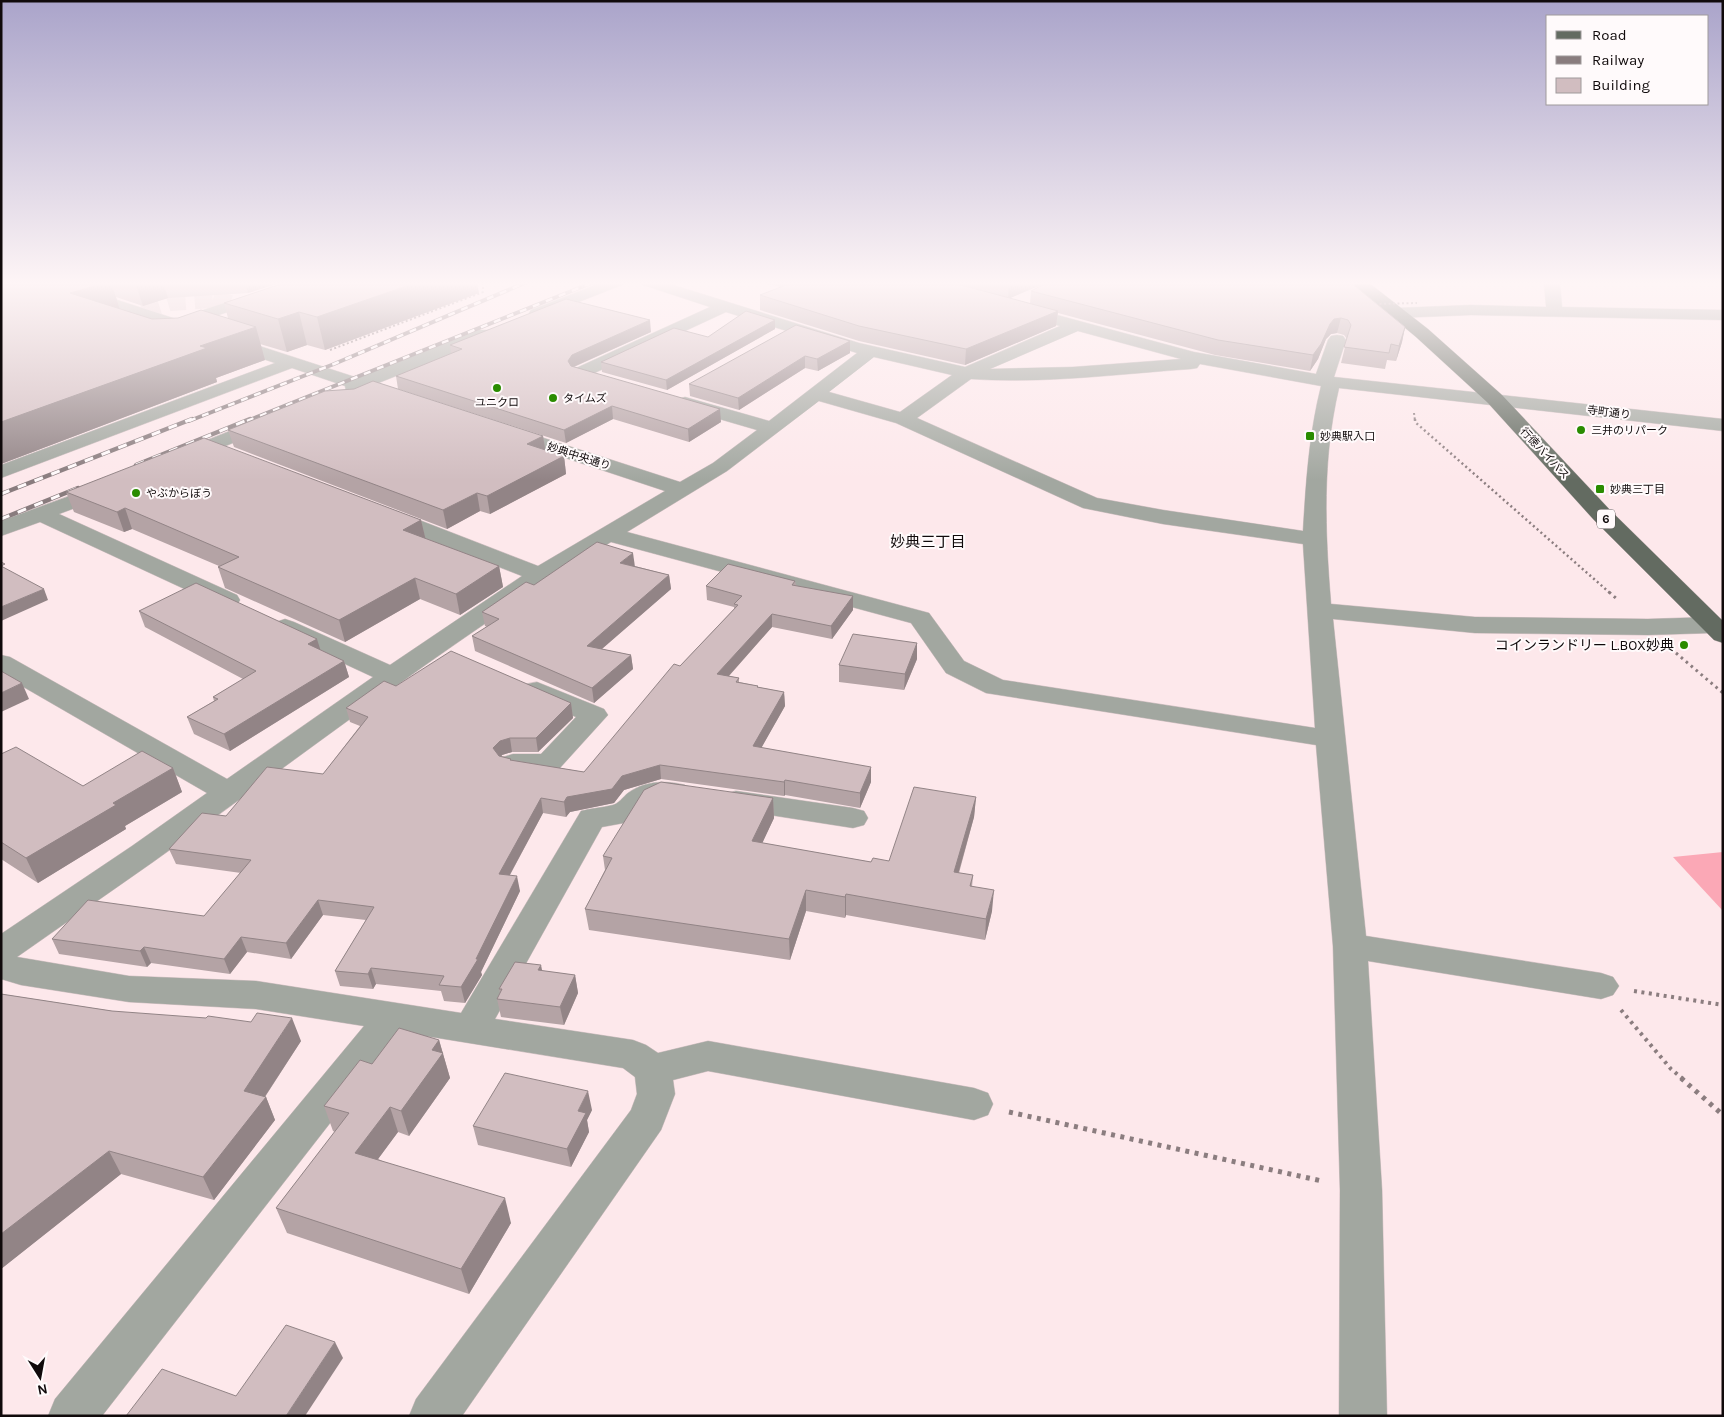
<svg xmlns="http://www.w3.org/2000/svg" width="1724" height="1417" font-family="Karla,'Noto Sans JP',sans-serif">
	<style>
		.green { fill: #fba8b6 }
		.lines { fill: none; stroke-linecap: round; stroke-linejoin: round }
		.minor-tunnel { stroke: #d9c7c9; stroke-width: 18; stroke-dasharray: 18 9; stroke-linecap: butt }
		.minor-casing { stroke: #d7c4c7; stroke-width: 1 }
		.major-casing { stroke: #d7c4c7; stroke-width: 1 }
		.path-far4 { stroke: #8b7d7f; stroke-width: 2; stroke-dasharray: 2 2.5; stroke-linecap: butt }
		.path-far3 { stroke: #8b7d7f; stroke-width: 2.5; stroke-dasharray: 2 3; stroke-linecap: butt }
		.path-far2 { stroke: #8b7d7f; stroke-width: 3; stroke-dasharray: 2.5 4; stroke-linecap: butt }
		.path-far1 { stroke: #8b7d7f; stroke-width: 4; stroke-dasharray: 3 4.5; stroke-linecap: butt }
		.path { stroke: #8b7d7f; stroke-width: 5; stroke-dasharray: 4 5.5; stroke-linecap: butt }
		.minor { fill: #a2a7a0; fill-rule: evenodd }
		.major { fill: #636b61; fill-rule: evenodd }
		.rail-far1-casing { stroke: #897c7e; stroke-width: 4 }
		.rail-casing { stroke: #897c7e; stroke-width: 4.5 }
		.rail-far1 { stroke: #fffafb; stroke-width: 2.5; stroke-dasharray: 7; stroke-linecap: butt }
		.rail { stroke: #fffafb; stroke-width: 3; stroke-dasharray: 9; stroke-linecap: butt }
		.path-bridge { stroke: #8b7d7f; stroke-width: 2; stroke-dasharray: 2 2.5; stroke-linecap: butt }
		.wall { fill: #b4a3a5; fill-rule: evenodd }
		.shaded-wall { fill: #928486 }
		.building { fill: #d1bdc0; stroke: #928486 }
		.poi-dot { fill: #2a8c00; stroke: #fffafb; stroke-width: 2 }
		.labels { text-anchor: middle; stroke-width: 4; stroke-linejoin: round; paint-order: stroke }
		.far-poi-label { font-size: 11px; fill: #100a0b; stroke: #fffafb; text-anchor: start }
		.far-street-label { font-size: 11px; fill: #100a0b; stroke: #fffafb }
		.shield { fill: #fffafb; stroke: #585253; stroke-width: 1 }
		.shield-label { font-size: 12px; font-weight: bold; fill: #100a0b }
		.poi-label { font-size: 14px; fill: #100a0b; stroke: #fffafb; text-anchor: end }
		.neighbourhood-label { font-size: 15px; fill: #100a0b; stroke: #fffafb }
	</style>
	<rect width="100%" height="100%" fill="#fde8eb"/>
	<!-- green -->
	<polygon class="green" points="1723,852 1723,911 1673,857"/>
	<g class="lines">
		<!-- minor-tunnel -->
		<polygon class="minor-tunnel" points="213,299 254,311 247,325 186,346 170,347 108,326 112,320 170,302"/>
		<defs>
			<g id="minor">
				<path d="M39,282H62L176,319L288,282H311L308,285L192,324L358,378L479,330H491L493,334L491,338L376,384L404,393L406,397L404,401C390,404 376,395 363,392C357,390 352,392 346,391L345,386L292,368L1,478V465L275,363L42,285Z"/>
				<polygon points="603,282 625,282 622,285 543,316 531,316 529,313 531,310"/>
				<path d="M640,282H664L859,343L965,367L1060,326L1014,313L1012,310L1014,307L1020,305L1194,352L1316,374L1328,340L1331,336L1337,335L1343,336L1346,340L1334,377L1723,419V431L1339,388C1322,460 1325,531 1331,604L1475,617L1648,619L1712,617L1721,620L1723,622L1721,630L1712,633L1648,635L1475,633L1333,619L1366,936L1601,973L1613,977L1619,986L1613,995L1601,999L1368,961L1382,1190L1387,1416H1339L1340,1190L1333,946L1316,745L986,693L946,673L911,623L611,542C452,639 305,754 153,862C108,894 62,925 17,957L129,976L256,981L461,1013L581,811C591,808 602,808 613,805C618,804 623,797 628,793C644,781 665,780 685,785L689,792L685,799L674,802L659,801L645,810L635,821L602,827L495,1019L633,1040L646,1045L658,1053L708,1041L974,1088L988,1093L993,1104L988,1115L974,1120L708,1071L673,1080L675,1094L661,1130L462,1416H409L416,1399L631,1110L637,1094L635,1077L623,1068L401,1032L102,1416H48L55,1399L364,1026L256,1009L129,1002L21,985L1,979V934L132,846L207,793L1,674V655L10,657L227,779L373,677L276,632L272,627L276,622L285,619L294,622L390,665L522,576L380,521L377,516L380,511L388,509L396,511L538,566L665,491L502,437L499,433L502,429L509,427L516,429L680,482L713,463L757,430L678,407L676,403L678,399L685,397L769,421L857,353L726,312L586,377L580,378L574,377L571,373L574,369L710,307L643,285ZM1078,331L1181,359L1073,367L990,369ZM874,357L952,375L900,412L829,392ZM1200,364L1321,386C1309,434 1306,481 1303,531L1163,510L1097,498L917,418L971,379C1044,384 1118,374 1191,369L1197,368ZM819,401L896,423L1083,508L1163,524L1303,544L1315,728L1003,680L964,661L929,613L627,532L727,471Z"/>
				<polygon points="1544,282 1560,282 1562,307 1723,310 1723,320 1471,315 1396,318 1390,316 1388,313 1390,310 1396,308 1471,305 1546,307"/>
				<polygon points="265,417 272,419 275,423 272,427 189,461 182,463 175,461 172,457 175,453"/>
				<polygon points="105,483 113,484 116,489 113,494 59,514 237,595 240,600 237,605 228,607 219,605 40,522 1,536 1,521"/>
				<path d="M537,682L604,709L608,715L559,769C542,774 520,774 503,769L498,763L503,757L513,754H541L576,717L527,696L524,690L527,684Z"/>
				<polygon points="736,791 853,808 864,811 868,818 864,825 853,828 725,808 721,801 725,794"/>
			</g>
			<polygon id="major" points="1350,282 1368,282 1428,329 1502,395 1610,510 1723,621 1723,643 1714,640 1594,520 1488,403 1416,337"/>
		</defs>
		<!-- minor casing -->
		<use href="#minor" class="minor-casing"/>
		<!-- major casing -->
		<use href="#major" class="major-casing"/>
		<!-- path-far4 -->
		<g class="path-far4">
			<polyline points="330,350 483,292 483,282"/>
			<polyline points="1414,413 1415,421"/>
		</g>
		<!-- path-far3 -->
		<polyline class="path-far3" points="1415,419 1415,422 1610,593"/>
		<!-- path-far2 -->
		<g class="path-far2">
			<polyline points="1609,592 1618,600"/>
			<polyline points="1676,653 1723,693"/>
		</g>
		<!-- path-far1 -->
		<g class="path-far1">
			<polyline points="1634,991 1723,1005"/>
			<polyline points="1621,1010 1671,1069 1683,1079"/>
		</g>
		<!-- path -->
		<g class="path">
			<polyline points="1681,1078 1723,1115"/>
			<polyline points="1009,1112 1322,1181"/>
		</g>
		<!-- minor -->
		<use href="#minor" class="minor"/>
		<!-- major -->
		<use href="#major" class="major"/>
		<defs>
			<g id="rail-far1">
				<polyline points="189,421 334,364 527,282"/>
				<polyline points="247,421 594,282"/>
			</g>
			<g id="rail">
				<polyline points="136,465 250,419"/>
				<polyline points="1,494 192,419"/>
				<polyline points="1,519 78,488"/>
			</g>
		</defs>
		<!-- rail-far1 casing -->
		<use href="#rail-far1" class="rail-far1-casing"/>
		<!-- rail casing -->
		<use href="#rail" class="rail-casing"/>
		<!-- rail-far1 -->
		<use href="#rail-far1" class="rail-far1"/>
		<!-- rail -->
		<use href="#rail" class="rail"/>
		<!-- path-bridge -->
		<polyline class="path-bridge" points="1375,304 1417,303"/>
	</g>
	<!-- wall -->
	<g class="wall">
		<polygon points="1,282 282,282 248,293 168,298 143,306 116,297 120,309 152,319 228,318 224,303 479,293 325,350 307,345 287,352 260,344 265,360 216,378 217,382 1,464"/>
		<path d="M759,282H1350L1405,327L1402,342L1396,361L1387,360L1385,369L1341,363L1347,339L1344,335L1337,333L1331,334L1326,339L1318,359L1310,371L1215,355L1058,313L1056,326L965,365L859,341L760,310V295L781,287ZM1043,284V285L1031,291L1030,304L1010,298Z"/>
		<polygon points="775,320 775,329 667,390 602,372 601,362 708,337"/>
		<polygon points="651,332 574,367 721,422 689,442 613,419 566,443 398,389 396,376 451,354 450,345"/>
		<polygon points="850,341 850,353 818,371 805,368 739,410 690,396 689,384"/>
		<polygon points="228,430 543,436 545,450 564,456 566,474 490,514 480,511 447,529 234,447"/>
		<polygon points="66,492 421,520 425,538 499,566 503,587 460,615 420,599 345,642 225,588 218,567 219,566 132,529 124,532 74,512"/>
		<polygon points="635,566 669,575 671,589 602,649 631,655 633,669 594,703 475,651 472,636 487,627 485,626 482,612 534,585"/>
		<polygon points="795,581 796,585 853,610 832,639 772,627 729,676 739,678 739,682 758,686 758,687 784,692 785,706 761,748 871,782 860,808 785,795 784,796 661,779 624,790 614,803 570,812 566,817 543,813 510,875 520,891 481,972 482,975 465,1003 444,1001 441,991 376,984 373,989 340,986 335,971 366,920 323,915 291,959 247,952 230,974 151,963 147,967 59,954 52,939 204,916 241,873 176,864 169,849 226,816 323,774 360,726 350,722 346,708 396,686 571,703 573,718 538,752 512,752 502,755 502,756 512,760 584,772 680,666 734,609 734,607 707,600 706,586"/>
		<polygon points="139,611 321,650 344,661 349,677 230,751 194,734 187,717 214,701 213,697 243,679 145,627"/>
		<polygon points="917,643 917,659 904,690 839,682 839,665"/>
		<polygon points="1,754 83,786 173,768 182,792 125,826 126,829 38,883 1,859"/>
		<polygon points="976,797 974,817 959,873 973,875 972,887 992,911 985,940 846,915 845,918 806,911 790,960 589,930 585,909 605,870 603,856 773,798 774,818 762,843 871,862 889,861"/>
		<polygon points="542,971 575,975 578,993 564,1025 501,1017 497,999 500,993 499,989"/>
		<polygon points="1,994 112,1011 301,1041 265,1097 266,1097 275,1120 214,1200 121,1174 1,1269"/>
		<polygon points="439,1040 450,1078 409,1136 398,1132 378,1159 511,1223 469,1294 287,1233 276,1208 335,1132 333,1131 324,1106 372,1064"/>
		<polygon points="592,1110 587,1120 589,1132 571,1167 478,1145 473,1126"/>
	</g>
	<!-- shaded-wall -->
	<g class="shaded-wall">
		<polygon points="109,282 111,282 121,313 70,293"/>
		<polygon points="135,282 163,282 168,298 143,306"/>
		<polygon points="245,282 282,282 248,293"/>
		<polygon points="418,282 477,282 479,293 325,350 317,317"/>
		<polygon points="1015,282 1043,282 1043,284 1008,299 1009,284"/>
		<polygon points="1058,311 1056,326 965,365 966,349"/>
		<polygon points="299,312 307,345 287,352 278,319"/>
		<polygon points="1341,318 1337,333 1331,334 1326,339 1318,359 1310,371 1313,355 1330,324 1334,319"/>
		<polygon points="650,320 651,332 573,367 569,373 568,361 572,355"/>
		<polygon points="775,320 775,329 667,390 666,380"/>
		<polygon points="256,327 265,360 216,378 217,382 1,464 1,422 200,346"/>
		<polygon points="1405,327 1402,342 1396,361 1399,346"/>
		<polygon points="850,341 850,353 818,371 817,359"/>
		<polygon points="805,356 805,368 739,410 738,398"/>
		<polygon points="612,406 613,419 566,443 564,430"/>
		<polygon points="720,409 721,422 689,442 688,429"/>
		<polygon points="543,436 546,454 527,444"/>
		<polygon points="564,456 566,474 490,514 487,496"/>
		<polygon points="477,493 480,511 447,529 443,510"/>
		<polygon points="125,508 132,529 124,532 117,512"/>
		<polygon points="421,520 426,541 403,530"/>
		<polygon points="633,553 635,567 620,563"/>
		<polygon points="499,566 503,587 460,615 456,594"/>
		<polygon points="669,575 671,589 589,660 587,646"/>
		<polygon points="415,578 420,599 345,642 339,620"/>
		<polygon points="44,589 48,600 1,621 1,607"/>
		<polygon points="853,596 853,610 832,639 831,626"/>
		<polygon points="772,614 772,627 718,688 717,674"/>
		<polygon points="317,639 322,655 308,644"/>
		<polygon points="917,643 917,659 904,690 905,674"/>
		<polygon points="631,655 633,669 594,703 592,688"/>
		<polygon points="344,661 349,677 230,751 224,734"/>
		<polygon points="22,683 29,699 1,712 1,693"/>
		<polygon points="784,692 785,706 754,761 753,746"/>
		<polygon points="571,703 573,718 538,752 536,738"/>
		<polygon points="510,738 512,752 502,755 496,763 493,748 500,741"/>
		<polygon points="660,765 661,779 624,790 614,803 570,812 566,817 564,802 567,797 622,776"/>
		<polygon points="871,767 871,782 860,808 860,793"/>
		<polygon points="173,768 182,792 125,826 126,829 38,883 26,858 113,803"/>
		<polygon points="785,780 785,795 784,796 784,782"/>
		<polygon points="976,797 974,817 953,892 954,872"/>
		<polygon points="541,798 543,813 502,889 499,874"/>
		<polygon points="773,798 774,818 754,861 752,841"/>
		<polygon points="517,876 520,891 481,972 482,975 465,1003 461,987"/>
		<polygon points="806,890 806,911 790,960 789,939"/>
		<polygon points="994,890 992,911 985,940 986,919"/>
		<polygon points="846,894 846,915 845,918 845,897"/>
		<polygon points="318,900 323,915 291,959 286,943"/>
		<polygon points="241,937 247,952 230,974 224,959"/>
		<polygon points="144,947 151,963 147,967 140,951"/>
		<polygon points="541,965 545,984 538,970"/>
		<polygon points="371,968 376,984 373,989 368,974"/>
		<polygon points="575,975 578,993 564,1025 560,1007"/>
		<polygon points="292,1018 301,1041 258,1107 266,1097 275,1120 214,1200 203,1177 244,1091"/>
		<polygon points="439,1040 450,1078 409,1136 401,1111 432,1050"/>
		<polygon points="588,1091 592,1110 587,1120 589,1132 571,1167 567,1149 578,1111"/>
		<polygon points="390,1107 398,1132 364,1178 355,1153"/>
		<polygon points="109,1151 121,1174 1,1269 1,1234"/>
		<polygon points="505,1198 511,1223 469,1294 461,1269"/>
		<polygon points="335,1342 343,1358 305,1416 286,1416"/>
	</g>
	<!-- building -->
	<g class="building">
		<polygon points="1,282 109,282 70,293 152,319 178,318 201,310 256,327 200,346 207,348 1,422"/>
		<polygon points="287,282 418,282 317,317 299,312 278,319 224,303"/>
		<polygon points="794,282 950,282 1058,311 966,349 859,326 760,295"/>
		<polygon points="999,282 1015,282 1009,284"/>
		<polygon points="1048,282 1350,282 1405,327 1399,346 1391,344 1389,353 1344,347 1351,325 1348,320 1341,318 1334,319 1330,324 1321,344 1313,355 1218,340 1031,291"/>
		<polygon points="566,299 650,320 572,355 568,361 571,366 720,409 688,429 612,406 564,430 396,376 462,349 450,345"/>
		<polygon points="746,311 775,320 666,380 601,362 674,328 708,337"/>
		<polygon points="796,325 850,341 817,359 805,356 738,398 689,384"/>
		<polygon points="373,381 543,436 527,444 564,456 487,496 477,493 443,510 228,430 325,391 354,389"/>
		<polygon points="204,438 421,520 403,530 499,566 456,594 415,578 339,620 218,567 239,557 125,508 117,512 66,492"/>
		<polygon points="597,542 633,553 620,563 669,575 587,646 631,655 592,688 472,636 499,619 482,612 526,582 534,585"/>
		<polygon points="1,562 5,564 1,566 44,589 1,607"/>
		<polygon points="728,564 795,581 792,585 853,596 831,626 772,614 717,674 739,678 736,682 758,686 757,687 784,692 753,746 871,767 860,793 785,780 784,782 660,765 622,776 612,789 567,797 564,802 541,798 499,874 517,876 476,959 478,959 461,987 439,985 444,976 371,968 368,974 335,971 374,907 318,900 286,943 241,937 224,959 144,947 140,951 52,939 88,900 204,916 251,860 169,849 202,813 226,816 267,767 323,774 368,717 346,708 384,681 396,686 451,651 571,703 536,738 510,738 500,741 493,748 499,756 511,759 510,760 584,772 674,664 680,666 738,605 734,604 742,596 706,586"/>
		<polygon points="196,583 317,639 308,644 344,661 224,734 187,717 218,699 213,697 256,671 139,611"/>
		<polygon points="853,634 917,643 905,674 839,665"/>
		<polygon points="1,671 22,683 1,693"/>
		<polygon points="16,747 83,786 142,751 173,768 113,803 116,805 26,858 1,842 1,754"/>
		<polygon points="661,782 773,798 752,841 871,862 873,858 889,861 914,787 976,797 954,872 973,875 970,886 994,890 986,919 846,894 845,897 806,890 789,939 585,909 612,858 603,856 644,790"/>
		<polygon points="515,962 541,965 538,970 575,975 560,1007 497,999 502,989 499,989"/>
		<polygon points="1,994 112,1011 206,1018 208,1016 251,1022 257,1013 292,1018 244,1091 266,1097 203,1177 109,1151 1,1234"/>
		<polygon points="399,1028 439,1040 432,1050 443,1053 401,1111 390,1107 355,1153 505,1198 461,1269 276,1208 349,1113 324,1106 360,1060 372,1064"/>
		<polygon points="505,1073 588,1091 578,1111 586,1113 567,1149 473,1126"/>
		<polygon points="286,1325 335,1342 286,1416 126,1416 162,1369 236,1396"/>
	</g>
	<!-- sky -->
	<linearGradient id="sky" x2="0" y2="1"><stop stop-color="#aaa4ca"/><stop offset="0.59" stop-color="#fef5f6"/><stop offset="1" stop-color="#fef5f6" stop-opacity="0"/></linearGradient>
	<rect width="1724" height="480" fill="url(#sky)"/>
	<!-- markers -->
	<g class="poi-dot">
		<circle cx="497" cy="388" r="5"/>
		<circle cx="553" cy="398" r="5"/>
		<circle cx="1581" cy="430" r="5"/>
		<rect x="1305" y="431" width="10" height="10" rx="2.5"/>
		<rect x="1595" y="484" width="10" height="10" rx="2.5"/>
		<circle cx="136" cy="493" r="5"/>
		<circle cx="1684" cy="645" r="5"/>
	</g>
	<g class="labels">
		<!-- far-poi labels -->
		<g class="far-poi-label">
			<text x="563" y="402">タイムズ</text>
			<text x="497" y="406" text-anchor="middle">ユニクロ</text>
			<text x="1591" y="434">三井のリパーク</text>
			<text x="1320" y="440">妙典駅入口</text>
			<text x="1610" y="493">妙典三丁目</text>
			<text x="146" y="497">やぶからぼう</text>
		</g>
		<!-- far-street labels -->
		<g class="far-street-label">
			<text transform="translate(1609 412) rotate(7)" y="4">寺町通り</text>
			<text transform="translate(1545 453) rotate(47)" y="4">行徳バイパス</text>
			<text transform="translate(579 456) rotate(18)" y="4">妙典中央通り</text>
		</g>
		<!-- shield labels -->
		<rect class="shield" x="1597" y="509.5" width="18" height="19" rx="4"/>
		<g class="shield-label">
			<text x="1606" y="523">6</text>
		</g>
		<!-- poi labels -->
		<g class="poi-label">
			<text x="1674" y="650">コインランドリー L.BOX妙典</text>
		</g>
		<!-- neighbourhood labels -->
		<g class="neighbourhood-label">
			<text x="928" y="547">妙典三丁目</text>
		</g>
	</g>
	<!-- border -->
	<rect width="1724" height="1417" fill="none" stroke="#100a0b" stroke-width="5"/>
	<!-- legend -->
	<rect x="1546" y="15" width="162" height="90" fill="#fffafb" stroke="#9f9a9b"/>
	<rect x="1556" y="31" width="25" height="8" fill="#636b61" stroke="#9f9a9b"/>
	<text x="1592" y="40" font-size="15" fill="#100a0b">Road</text>
	<rect x="1556" y="56" width="25" height="8" fill="#897c7e" stroke="#9f9a9b"/>
	<text x="1592" y="65" font-size="15" fill="#100a0b">Railway</text>
	<rect x="1556" y="78" width="25" height="15" fill="#d1bdc0" stroke="#9f9a9b"/>
	<text x="1592" y="90" font-size="15" fill="#100a0b">Building</text>
	<!-- north arrow -->
	<g transform="translate(40 1377) rotate(169)" stroke="#fffafb" stroke-width="4" paint-order="stroke">
	<path d="M0-4L9 19L0 12L-9 19Z" fill="#100a0b"/>
	<text y="-8" font-size="14" font-weight="bold" text-anchor="middle" fill="#100a0b">N</text>
	</g>
</svg>
